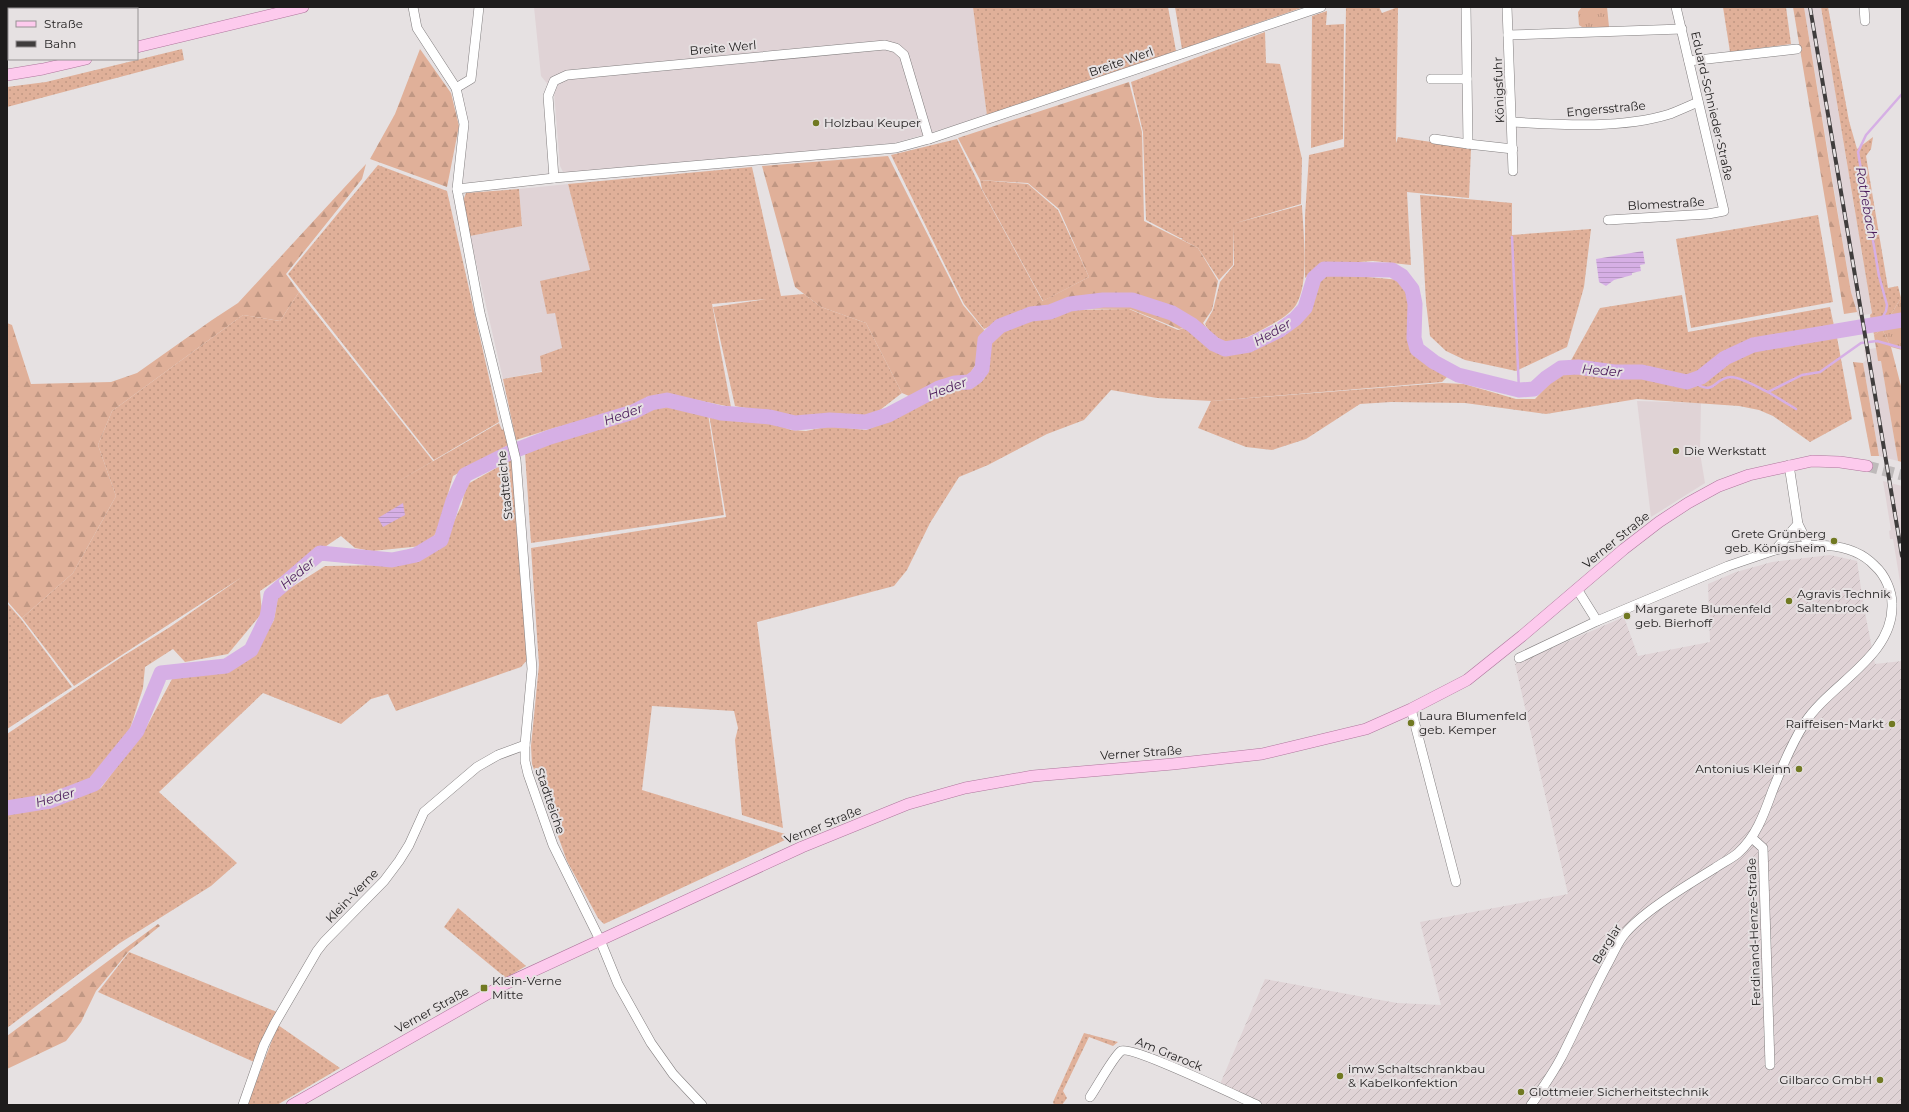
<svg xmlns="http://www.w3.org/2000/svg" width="1909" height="1112" font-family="Montserrat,sans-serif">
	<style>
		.built { fill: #e0d3d6 }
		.industrial { fill: url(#industrial-furrows) }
		.grass { fill: url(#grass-dots) }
		.forest { fill: url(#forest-firs) }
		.park { fill: url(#park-tufts) }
		.water { fill: url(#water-rules) }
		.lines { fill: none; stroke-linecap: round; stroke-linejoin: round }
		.stream { stroke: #d6afe5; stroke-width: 2.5 }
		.river { stroke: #d6afe5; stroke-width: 15 }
		.major-tunnel { stroke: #bebaba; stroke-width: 11; stroke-dasharray: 11 5.5; stroke-linecap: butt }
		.minor-casing { stroke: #827e7f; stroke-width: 10 }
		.major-casing { stroke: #ae769c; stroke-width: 12 }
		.minor { stroke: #fff; stroke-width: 9 }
		.major { stroke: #fdcaed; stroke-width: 11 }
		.rail-casing { stroke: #403d3d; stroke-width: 4 }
		.rail { stroke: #e6e1e2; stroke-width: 2.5; stroke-dasharray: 8; stroke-linecap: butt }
		.poi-dot { fill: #717922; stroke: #e6e1e2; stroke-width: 1.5 }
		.labels { text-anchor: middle; stroke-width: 4; stroke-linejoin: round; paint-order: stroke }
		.street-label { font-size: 12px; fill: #1e1c1c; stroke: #e6e1e2 }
		.poi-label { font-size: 12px; fill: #1e1c1c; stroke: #e6e1e2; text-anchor: start }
		.water-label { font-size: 13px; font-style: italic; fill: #4c1d5c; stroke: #e6e1e2 }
	</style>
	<defs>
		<pattern id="industrial-furrows" width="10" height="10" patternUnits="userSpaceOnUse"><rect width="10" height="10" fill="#e0d3d6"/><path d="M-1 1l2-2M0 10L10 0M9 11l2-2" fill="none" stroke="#c0b5b7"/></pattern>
		<pattern id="grass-dots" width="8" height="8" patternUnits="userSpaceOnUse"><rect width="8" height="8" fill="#e0b099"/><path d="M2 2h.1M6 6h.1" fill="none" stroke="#c09783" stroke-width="1.8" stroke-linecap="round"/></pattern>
		<pattern id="forest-firs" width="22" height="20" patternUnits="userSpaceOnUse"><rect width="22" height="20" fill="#e0b099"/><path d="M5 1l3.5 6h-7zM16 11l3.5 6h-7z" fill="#c09783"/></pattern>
		<pattern id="park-tufts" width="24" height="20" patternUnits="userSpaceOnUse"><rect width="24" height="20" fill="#e0b099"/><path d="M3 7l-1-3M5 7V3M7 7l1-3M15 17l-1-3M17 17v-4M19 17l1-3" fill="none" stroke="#c09783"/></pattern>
		<pattern id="water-rules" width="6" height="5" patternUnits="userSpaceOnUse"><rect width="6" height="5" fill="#d6afe5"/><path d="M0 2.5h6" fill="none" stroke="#b796c4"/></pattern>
	</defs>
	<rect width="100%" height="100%" fill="#e6e1e2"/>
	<!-- built -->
	<g class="built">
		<polygon points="534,7 973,7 987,116 895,143 564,174 560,166 554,92 541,76"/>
		<polygon points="1804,7 1821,7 1872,313 1870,314 1858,316 1851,292"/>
		<polygon points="568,184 591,271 547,313 555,313 562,348 542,371 503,379 470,236 522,225 519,189"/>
		<polygon points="1876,348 1878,360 1881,360 1898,461 1879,456 1863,363 1866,360 1864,350"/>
		<polygon points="1637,401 1701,403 1700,453 1705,483 1651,517"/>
		<polygon points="1883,481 1902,486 1902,594 1893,539 1890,539 1889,531 1891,530"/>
	</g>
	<!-- industrial -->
	<polygon class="industrial" points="1830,555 1857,561 1863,602 1875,664 1902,661 1902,1105 1249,1105 1253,1098 1220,1084 1265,979 1397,1003 1441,1005 1420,922 1568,894 1515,664 1624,617 1638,656 1710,642 1708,584 1736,572 1772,562"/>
	<!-- grass -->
	<g class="grass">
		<polygon points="973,7 1168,7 1176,51 987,116"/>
		<polygon points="1175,7 1304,7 1182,49"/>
		<polygon points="1346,7 1379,7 1382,13 1398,7 1396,143 1398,137 1471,148 1469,198 1407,192 1411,265 1373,261 1320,265 1305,278 1305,216 1309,155 1344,147"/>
		<polygon points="1723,7 1786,7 1791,44 1730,52"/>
		<polygon points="1821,7 1828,7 1849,121 1857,149 1873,137 1871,149 1866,156 1888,288 1898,286 1901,298 1882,329 1874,335 1870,315 1872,313"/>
		<polygon points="1327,11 1326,25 1344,24 1343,139 1311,148 1312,16"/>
		<path d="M1265,32L1266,63L1280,64L1302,159L1301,204L1232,224L1302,205C1303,231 1310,282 1296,305C1290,314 1277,322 1267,327C1259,331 1251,336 1242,339C1222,344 1215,342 1205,324L1213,310L1220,282L1234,265L1233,226V265L1219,280L1198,248L1181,239L1183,238H1180L1146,220L1143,132L1131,82Z"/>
		<polygon points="182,49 184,60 7,107 7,87 46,82"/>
		<polygon points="957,139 981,188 1043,302 984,329 964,304 891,155"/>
		<polygon points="378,165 447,191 499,422 434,460 288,274"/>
		<polygon points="752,167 781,296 804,294 821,307 866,323 902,393 880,410 867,416 832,415 798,418 735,406 713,307 767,299 712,304 731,407 692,399 661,395 589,419 554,428 516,440 503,379 542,372 540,356 562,348 555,313 547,314 540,281 590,270 568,184"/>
		<polygon points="980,180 1028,184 1058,210 1089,277 1043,301 982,189"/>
		<polygon points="519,189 522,226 470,236 463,201 466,193"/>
		<polygon points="1420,195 1512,203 1512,235 1591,229 1584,287 1567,347 1516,371 1465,360 1446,351 1430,336 1426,302"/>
		<polygon points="1818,215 1833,302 1691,328 1676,239"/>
		<polygon points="1325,273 1400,280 1407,293 1413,351 1447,377 1442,382 1212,401 1157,398 1111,390 1084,420 1047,434 988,465 959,477 930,523 907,570 894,586 757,622 783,828 742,815 735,740 738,728 734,711 652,706 642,790 785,834 785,840 604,924 598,918 567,861 532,764 531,746 539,665 531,548 726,517 709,414 718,417 770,422 791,430 806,431 830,426 866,430 894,419 940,393 974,386 984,379 990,343 1002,331 1030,320 1071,310 1129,309 1178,330 1187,327 1211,348 1223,353 1249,349 1281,335 1308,310 1315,292 1316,280"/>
		<polygon points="299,292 433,461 385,489 499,423 502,430 504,429 510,444 453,476 438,530 431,540 422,546 372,551 355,548 341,536 260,591 262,613 228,654 185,662 173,649 145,667 143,688 130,729 91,779 50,795 7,803 7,734 120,658 170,627 242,577 74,686 22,618 73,573 116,496 98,445 112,411 243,315 280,321"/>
		<polygon points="1682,295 1688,332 1830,307 1834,326 1756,341 1740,347 1720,358 1704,371 1685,380 1645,368 1614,369 1579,363 1569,364 1600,308"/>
		<polygon points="1836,332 1852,419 1810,442 1773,416 1759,410 1739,406 1637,399 1546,414 1465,403 1391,402 1360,404 1306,439 1272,450 1246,447 1198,428 1211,401 1442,383 1464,384 1516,399 1535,399 1551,382 1564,374 1578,372 1614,377 1642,376 1687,386 1709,375 1725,362 1745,352 1759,347"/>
		<polygon points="667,405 691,409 708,414 724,515 531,543 525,453 552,442"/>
		<polygon points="512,459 528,659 521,667 396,711 388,694 371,699 341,724 263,693 159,792 237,863 211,886 120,943 7,1028 7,815 53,805 101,788 146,728 172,679 228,668 255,652 274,620 278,596 325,566 393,565 419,560 444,543 462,504 466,485"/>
		<polygon points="7,603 21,619 72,687 7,729"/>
		<polygon points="458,908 526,966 506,978 444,927"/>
		<polygon points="129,952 277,1012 254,1062 98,992"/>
		<polygon points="278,1025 340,1068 277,1105 247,1105"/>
		<polygon points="1084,1033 1118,1042 1113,1046 1089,1037 1063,1091 1067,1098 1062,1105 1054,1105 1053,1102"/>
	</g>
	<!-- forest -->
	<g class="forest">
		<polygon points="1793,7 1804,7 1832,180 1851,292 1857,312 1844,314"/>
		<polygon points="420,49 451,93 459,126 447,187 370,159 395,114"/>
		<polygon points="1129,82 1142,132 1144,221 1198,248 1218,281 1212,310 1203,323 1216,340 1211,346 1187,327 1179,329 1130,309 1029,308 1089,277 1059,209 1028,183 980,180 958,138"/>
		<polygon points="888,156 963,305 984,330 978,361 969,375 941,383 909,396 902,393 866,323 821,307 795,287 762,166"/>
		<polygon points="366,164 362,179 286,274 299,292 280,321 243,315 112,411 98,445 116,496 73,573 22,618 7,601 7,323 12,325 31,384 111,382 137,373 212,320 238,303"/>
		<polygon points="1882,329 1891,347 1902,390 1902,462 1898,461 1881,361 1878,361 1874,335"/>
		<polygon points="1853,362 1863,363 1879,456 1871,456"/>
		<polygon points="158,924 160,926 129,951 96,991 81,1022 66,1041 7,1069 7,1036"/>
	</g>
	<!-- park -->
	<g class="park">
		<polygon points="1607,7 1609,27 1582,27 1579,25 1578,12 1581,8"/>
		<polygon points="1901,298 1902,298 1902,350 1891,347 1882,329"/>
	</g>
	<!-- water -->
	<g class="water">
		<polygon points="1643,251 1645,264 1640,265 1641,271 1632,273 1632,275 1614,280 1606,286 1599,282 1596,259"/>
		<polygon points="403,503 405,515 383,527 378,518"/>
	</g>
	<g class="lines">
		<!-- stream -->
		<g class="stream">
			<polyline points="1512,237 1519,390"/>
			<polyline points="1879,324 1886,311 1887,305 1879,276 1858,152 1866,135 1902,94"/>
			<path d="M1692,381C1716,398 1712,378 1731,377C1741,377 1759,388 1768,392L1802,375L1820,372L1861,343L1877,341L1902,348"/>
			<polyline points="1768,392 1796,409"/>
		</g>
		<!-- river -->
		<polyline class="river" points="7,808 50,801 94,784 137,731 161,673 226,666 251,650 267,617 271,595 320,553 392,560 416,555 441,540 453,501 465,475 511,452 550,437 633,412 651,403 667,400 721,413 770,417 795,423 830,420 866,422 888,415 939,388 955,383 969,382 976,377 982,369 985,340 1000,326 1031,314 1050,312 1070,304 1103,300 1132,300 1172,313 1192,325 1214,344 1225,349 1249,345 1280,330 1295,319 1305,308 1314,278 1324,269 1392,270 1402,276 1412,289 1415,304 1414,338 1417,349 1434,362 1458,375 1519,390 1534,389 1546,378 1561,368 1578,367 1614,372 1642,372 1687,382 1701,377 1725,358 1753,345 1902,320"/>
		<!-- major-tunnel -->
		<polyline class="major-tunnel" points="1867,466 1902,475"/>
		<defs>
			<g id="minor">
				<polyline points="413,7 417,28 456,88 464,124 457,189 480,313 516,460 532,669 525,745 525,761 528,774 553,845 600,940 618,984 651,1043 673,1074 702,1105"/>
				<polyline points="1466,7 1468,144 1513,149"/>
				<polyline points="1507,7 1513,171"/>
				<polyline points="1864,7 1865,21"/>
				<polyline points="1508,35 1682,29"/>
				<polyline points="1689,61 1797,49"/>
				<polyline points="1431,79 1467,79"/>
				<polyline points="456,88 471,79 479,7"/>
				<path d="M1512,122C1563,125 1621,129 1670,114C1680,110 1689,106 1698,102"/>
				<polyline points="1434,139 1468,144"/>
				<polyline points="554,178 548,96 554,81 567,75 885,45 896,48 904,55 929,139"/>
				<polyline points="457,189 554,178 896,148 929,139 1321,7"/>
				<polyline points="1608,220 1708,214 1724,211 1676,7"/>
				<polyline points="1789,465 1798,524 1808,544"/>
				<polyline points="1577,589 1597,621"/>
				<polyline points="1519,658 1597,621 1728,566 1775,550 1798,524"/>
				<polyline points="1411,709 1456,882"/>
				<polyline points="1752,838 1763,848 1770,1065"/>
				<path d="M1090,1097C1097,1087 1113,1057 1121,1051C1131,1045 1241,1098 1257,1105"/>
				<polyline points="243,1105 264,1045 275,1023 317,951 324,942 384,881 399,861 409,845 424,812 477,767 498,755 525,745"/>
				<path d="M1531,1105C1541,1090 1552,1075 1561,1058C1577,1027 1591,994 1608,963C1613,954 1617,944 1623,936C1640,913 1689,884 1715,868C1722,863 1731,859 1738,853C1756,837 1764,814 1772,792C1781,769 1791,745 1804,724C1829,684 1894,657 1892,604C1892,591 1885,575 1875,566C1850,539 1807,544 1775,550"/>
			</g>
			<g id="major">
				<polyline points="137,47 303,7"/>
				<polyline points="7,75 43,69 86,59"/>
				<polyline points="292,1105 503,985 802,847 908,804 965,788 1033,776 1173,764 1262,754 1366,729 1411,709 1467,680 1522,636 1624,549 1659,522 1688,503 1719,486 1749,475 1812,461 1840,462 1867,466"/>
			</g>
		</defs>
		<!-- minor casing -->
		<use href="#minor" class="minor-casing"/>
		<!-- major casing -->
		<use href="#major" class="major-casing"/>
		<!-- minor -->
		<use href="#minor" class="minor"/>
		<!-- major -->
		<use href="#major" class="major"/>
		<defs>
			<polyline id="rail" points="1810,7 1902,556"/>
		</defs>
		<!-- rail casing -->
		<use href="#rail" class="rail-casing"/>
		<!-- rail -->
		<use href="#rail" class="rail"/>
	</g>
	<!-- markers -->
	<g class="poi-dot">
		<circle cx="816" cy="123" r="4"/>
		<circle cx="1676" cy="451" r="4"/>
		<circle cx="1834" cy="541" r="4"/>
		<circle cx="1789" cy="601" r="4"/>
		<circle cx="1627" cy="616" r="4"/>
		<circle cx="1411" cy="723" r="4"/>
		<circle cx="1892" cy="724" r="4"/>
		<circle cx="1799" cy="769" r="4"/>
		<rect x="480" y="984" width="8" height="8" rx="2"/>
		<circle cx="1340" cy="1076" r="4"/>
		<circle cx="1880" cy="1080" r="4"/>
		<circle cx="1521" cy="1092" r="4"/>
	</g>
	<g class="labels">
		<!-- street labels -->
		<g class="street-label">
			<text transform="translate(723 48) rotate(-5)" y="4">Breite Werl</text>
			<text transform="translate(1121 62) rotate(-19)" y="4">Breite Werl</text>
			<text transform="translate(1499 90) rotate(-92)" y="4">Königsfuhr</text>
			<text transform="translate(1712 106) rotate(77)" y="4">Eduard-Schnieder-Straße</text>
			<text transform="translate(1606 109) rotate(-5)" y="4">Engersstraße</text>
			<text transform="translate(1666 204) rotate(-3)" y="4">Blomestraße</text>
			<text transform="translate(505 485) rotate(-96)" y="4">Stadtteiche</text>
			<text transform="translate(1616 540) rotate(-39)" y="4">Verner Straße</text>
			<text transform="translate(1141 753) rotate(-4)" y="4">Verner Straße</text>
			<text transform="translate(550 801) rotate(71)" y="4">Stadtteiche</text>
			<text transform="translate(823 825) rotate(-22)" y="4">Verner Straße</text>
			<text transform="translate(352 896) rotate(-46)" y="4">Klein-Verne</text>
			<text transform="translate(1754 932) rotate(-92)" y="4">Ferdinand-Henze-Straße</text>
			<text transform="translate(1607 944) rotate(-58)" y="4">Berglar</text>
			<text transform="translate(432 1010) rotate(-29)" y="4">Verner Straße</text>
			<text transform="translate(1169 1054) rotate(22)" y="4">Am Grarock</text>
		</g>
		<!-- poi labels -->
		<g class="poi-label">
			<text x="824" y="127">Holzbau Keuper</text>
			<text x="1684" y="455">Die Werkstatt</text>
			<text x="1826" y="538" text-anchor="end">Grete Grünberg<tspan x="1826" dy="14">geb. Königsheim</tspan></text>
			<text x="1797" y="598">Agravis Technik<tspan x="1797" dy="14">Saltenbrock</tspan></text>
			<text x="1635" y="613">Margarete Blumenfeld<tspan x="1635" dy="14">geb. Bierhoff</tspan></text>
			<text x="1419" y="720">Laura Blumenfeld<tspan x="1419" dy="14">geb. Kemper</tspan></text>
			<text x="1884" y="728" text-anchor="end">Raiffeisen-Markt</text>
			<text x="1791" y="773" text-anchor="end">Antonius Kleinn</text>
			<text x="492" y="985">Klein-Verne<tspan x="492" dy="14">Mitte</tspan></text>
			<text x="1348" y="1073">imw Schaltschrankbau<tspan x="1348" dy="14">&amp; Kabelkonfektion</tspan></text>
			<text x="1872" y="1084" text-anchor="end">Gilbarco GmbH</text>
			<text x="1529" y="1096">Glottmeier Sicherheitstechnik</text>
		</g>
		<!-- water labels -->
		<g class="water-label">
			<text transform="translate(1867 203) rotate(80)" y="5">Rothebach</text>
			<text transform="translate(1272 332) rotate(-30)" y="5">Heder</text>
			<text transform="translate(1602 370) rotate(5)" y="5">Heder</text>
			<text transform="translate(947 388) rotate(-20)" y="5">Heder</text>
			<text transform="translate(623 414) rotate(-20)" y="5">Heder</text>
			<text transform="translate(297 573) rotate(-40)" y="5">Heder</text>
			<text transform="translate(55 797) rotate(-16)" y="5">Heder</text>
		</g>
	</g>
	<!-- border -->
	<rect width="1909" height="1112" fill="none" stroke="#1e1c1c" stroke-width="16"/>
	<!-- legend -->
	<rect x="8" y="8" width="130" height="52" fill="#e6e1e2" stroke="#969293"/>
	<rect x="16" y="21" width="20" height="6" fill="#fdcaed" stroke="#969293"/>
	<text x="44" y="28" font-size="12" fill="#1e1c1c">Straße</text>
	<rect x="16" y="41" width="20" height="6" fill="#403d3d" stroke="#969293"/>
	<text x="44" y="48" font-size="12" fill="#1e1c1c">Bahn</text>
</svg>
